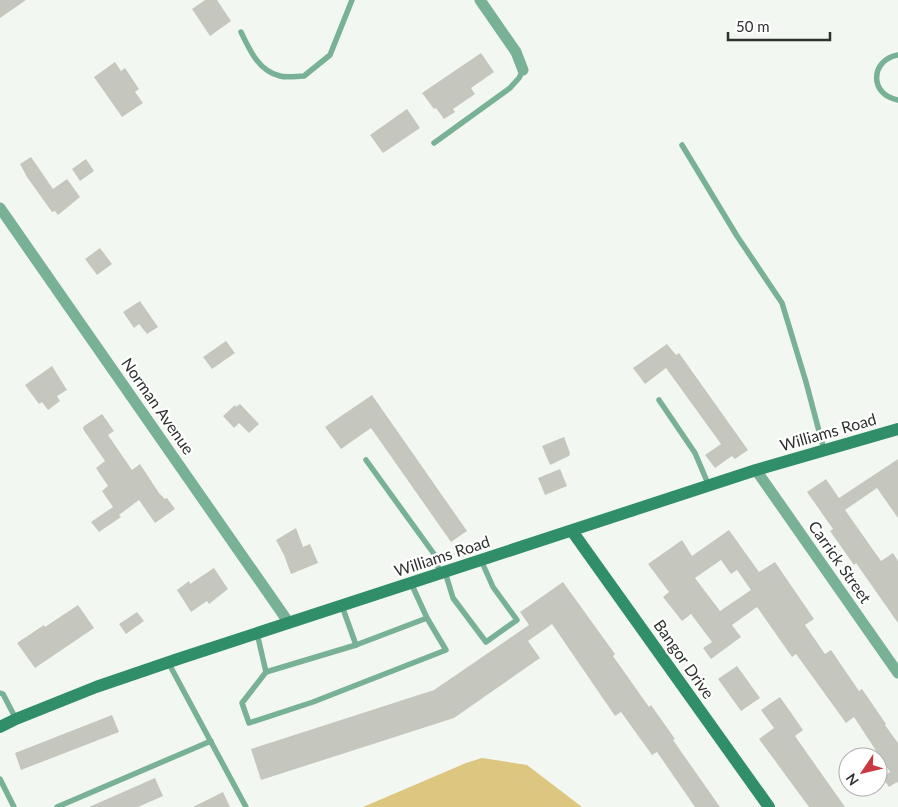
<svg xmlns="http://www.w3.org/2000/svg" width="898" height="807" font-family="Lato,sans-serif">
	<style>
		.green { fill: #dcc680 }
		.building { fill: #c5c7bf; fill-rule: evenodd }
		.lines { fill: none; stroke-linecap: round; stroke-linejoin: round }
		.lane { stroke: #79b196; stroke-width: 5.5 }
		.street { stroke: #79b196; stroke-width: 11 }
		.secondary { stroke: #308e69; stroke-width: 12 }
		.labels { text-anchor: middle; stroke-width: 4.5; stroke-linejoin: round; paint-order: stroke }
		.street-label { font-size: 16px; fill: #2f312f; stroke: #fff }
	</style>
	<rect width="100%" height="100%" fill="#f2f8f1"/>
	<!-- green -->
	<polygon class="green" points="482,758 527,765 582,807 363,807 466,763"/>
	<!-- building -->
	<g class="building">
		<polygon points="0,0 26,0 0,18"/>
		<polygon points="205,0 217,0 231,21 210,36 192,9"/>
		<polygon points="481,53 494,72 471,88 475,94 453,109 455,112 444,119 436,108 434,109 422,93"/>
		<polygon points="115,62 121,71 125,68 139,89 135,92 143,103 122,117 94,77"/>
		<polygon points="407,109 420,128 383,153 370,135"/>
		<polygon points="31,157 53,189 67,179 80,197 58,215 55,211 52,212 27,177 20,164"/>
		<polygon points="86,159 94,171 80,181 72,169"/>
		<polygon points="100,248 112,264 97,275 85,259"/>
		<polygon points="140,301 158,327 147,334 139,324 134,328 123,312"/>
		<polygon points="226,341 235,353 212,369 203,357"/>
		<polygon points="667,344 676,355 679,353 748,450 735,459 732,456 715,468 705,455 721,444 666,368 645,384 633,368"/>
		<polygon points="52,366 67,390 57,396 60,401 48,410 42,402 39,404 25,385"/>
		<polygon points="372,395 467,531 451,542 371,428 341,449 325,427"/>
		<polygon points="240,404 259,424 249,433 239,423 234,428 223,416 235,405 236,407"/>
		<polygon points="102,414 114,431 108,435 132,470 140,464 159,493 165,499 167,498 175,509 155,523 139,500 119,515 121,517 99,532 91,522 113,507 102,491 108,486 96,468 105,461 83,429 84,426"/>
		<polygon points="564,437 570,453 569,456 550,465 542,446"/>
		<polygon points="898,459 898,518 877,488 845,510 881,561 893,553 898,561 898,623 856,563 854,565 830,531 833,529 807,492 826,479 839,498"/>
		<polygon points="560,469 567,486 545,495 538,478"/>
		<polygon points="296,528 303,547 310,544 318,563 291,574 284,555 276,540"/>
		<path d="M729,530L759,572L775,562L814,619L805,625L825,654L831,650L859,691L862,689L886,724L885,725L898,743V783L897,782L889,787L882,777L890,772L854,717L846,723L796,654L792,657L757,607L732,625L741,637L711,659L703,648L712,642L691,614L682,621L663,597L669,592L648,564L682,540L692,556ZM721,560L731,574L737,570L751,590L720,611L695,578Z"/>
		<polygon points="214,568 228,589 209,604 207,601 191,612 177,590 189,581 190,584"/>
		<polygon points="563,582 615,654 613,656 649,707 651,705 675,739 673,740 720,807 695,807 657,752 652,755 621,712 615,716 552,624 528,641 540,658 454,718 261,780 251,749 434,690 529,625 520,612"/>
		<polygon points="78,605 94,628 35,668 17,643 44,625 45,627"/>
		<polygon points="137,612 144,621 126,634 119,624"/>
		<polygon points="737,666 760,698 741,711 718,679"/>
		<polygon points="780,697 803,730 795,736 845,807 809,807 759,739 774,728 761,710"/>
		<polygon points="112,715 119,732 21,770 15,753"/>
		<polygon points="155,778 163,796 138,807 89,807"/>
		<polygon points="223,792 230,807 193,807"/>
	</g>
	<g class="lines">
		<!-- lane -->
		<g class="lane">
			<path d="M241,32C250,51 259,71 280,76C287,78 297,76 304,76L330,55L352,0"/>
			<path d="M898,55C870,60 869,95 898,100"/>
			<polyline points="434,143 510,88 519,78 523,70"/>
			<polyline points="682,145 737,236 782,303 806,382 824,450"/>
			<polyline points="659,400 695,453 709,486"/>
			<polyline points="366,460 434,554 440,573"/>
			<polyline points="445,572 453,598 486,642 517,620 493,587 481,560"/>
			<polyline points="257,633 266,672 242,703 249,723 313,702 446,650 427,618 411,583"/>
			<polyline points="356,645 427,618"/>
			<polyline points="168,662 246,807"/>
			<polyline points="266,672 356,645 342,606"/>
			<polyline points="0,693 3,694 16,719"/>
			<polyline points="0,779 14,807"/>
			<polyline points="57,807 211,741"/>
		</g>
		<!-- street -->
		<g class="street">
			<polyline points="480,0 516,52 523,70"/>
			<polyline points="0,208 289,623"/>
			<polyline points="756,470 898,673"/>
		</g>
		<!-- secondary -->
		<g class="secondary">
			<polyline points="572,531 769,807"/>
			<polyline points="0,727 16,719 96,687 178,659 756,470 898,429"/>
		</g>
	</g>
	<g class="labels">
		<!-- street labels -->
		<g class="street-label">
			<text transform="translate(158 406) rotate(55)" y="6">Norman Avenue</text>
			<text transform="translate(828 432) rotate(-16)" y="6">Williams Road</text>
			<text transform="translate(442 556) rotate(-18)" y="6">Williams Road</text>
			<text transform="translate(840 562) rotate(55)" y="6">Carrick Street</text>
			<text transform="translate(684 659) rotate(55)" y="6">Bangor Drive</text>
		</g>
	</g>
	<!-- north arrow -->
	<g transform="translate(863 772) rotate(235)"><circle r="24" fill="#ffffff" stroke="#acadac"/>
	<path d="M0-4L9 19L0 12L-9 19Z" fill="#c93942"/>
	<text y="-8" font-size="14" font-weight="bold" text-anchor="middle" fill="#2f312f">N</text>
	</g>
	<!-- scale -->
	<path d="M728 32v8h102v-8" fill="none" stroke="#2f312f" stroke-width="2.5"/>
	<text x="736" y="32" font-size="15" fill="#2f312f" stroke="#ffffff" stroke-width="4" paint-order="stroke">50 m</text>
</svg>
